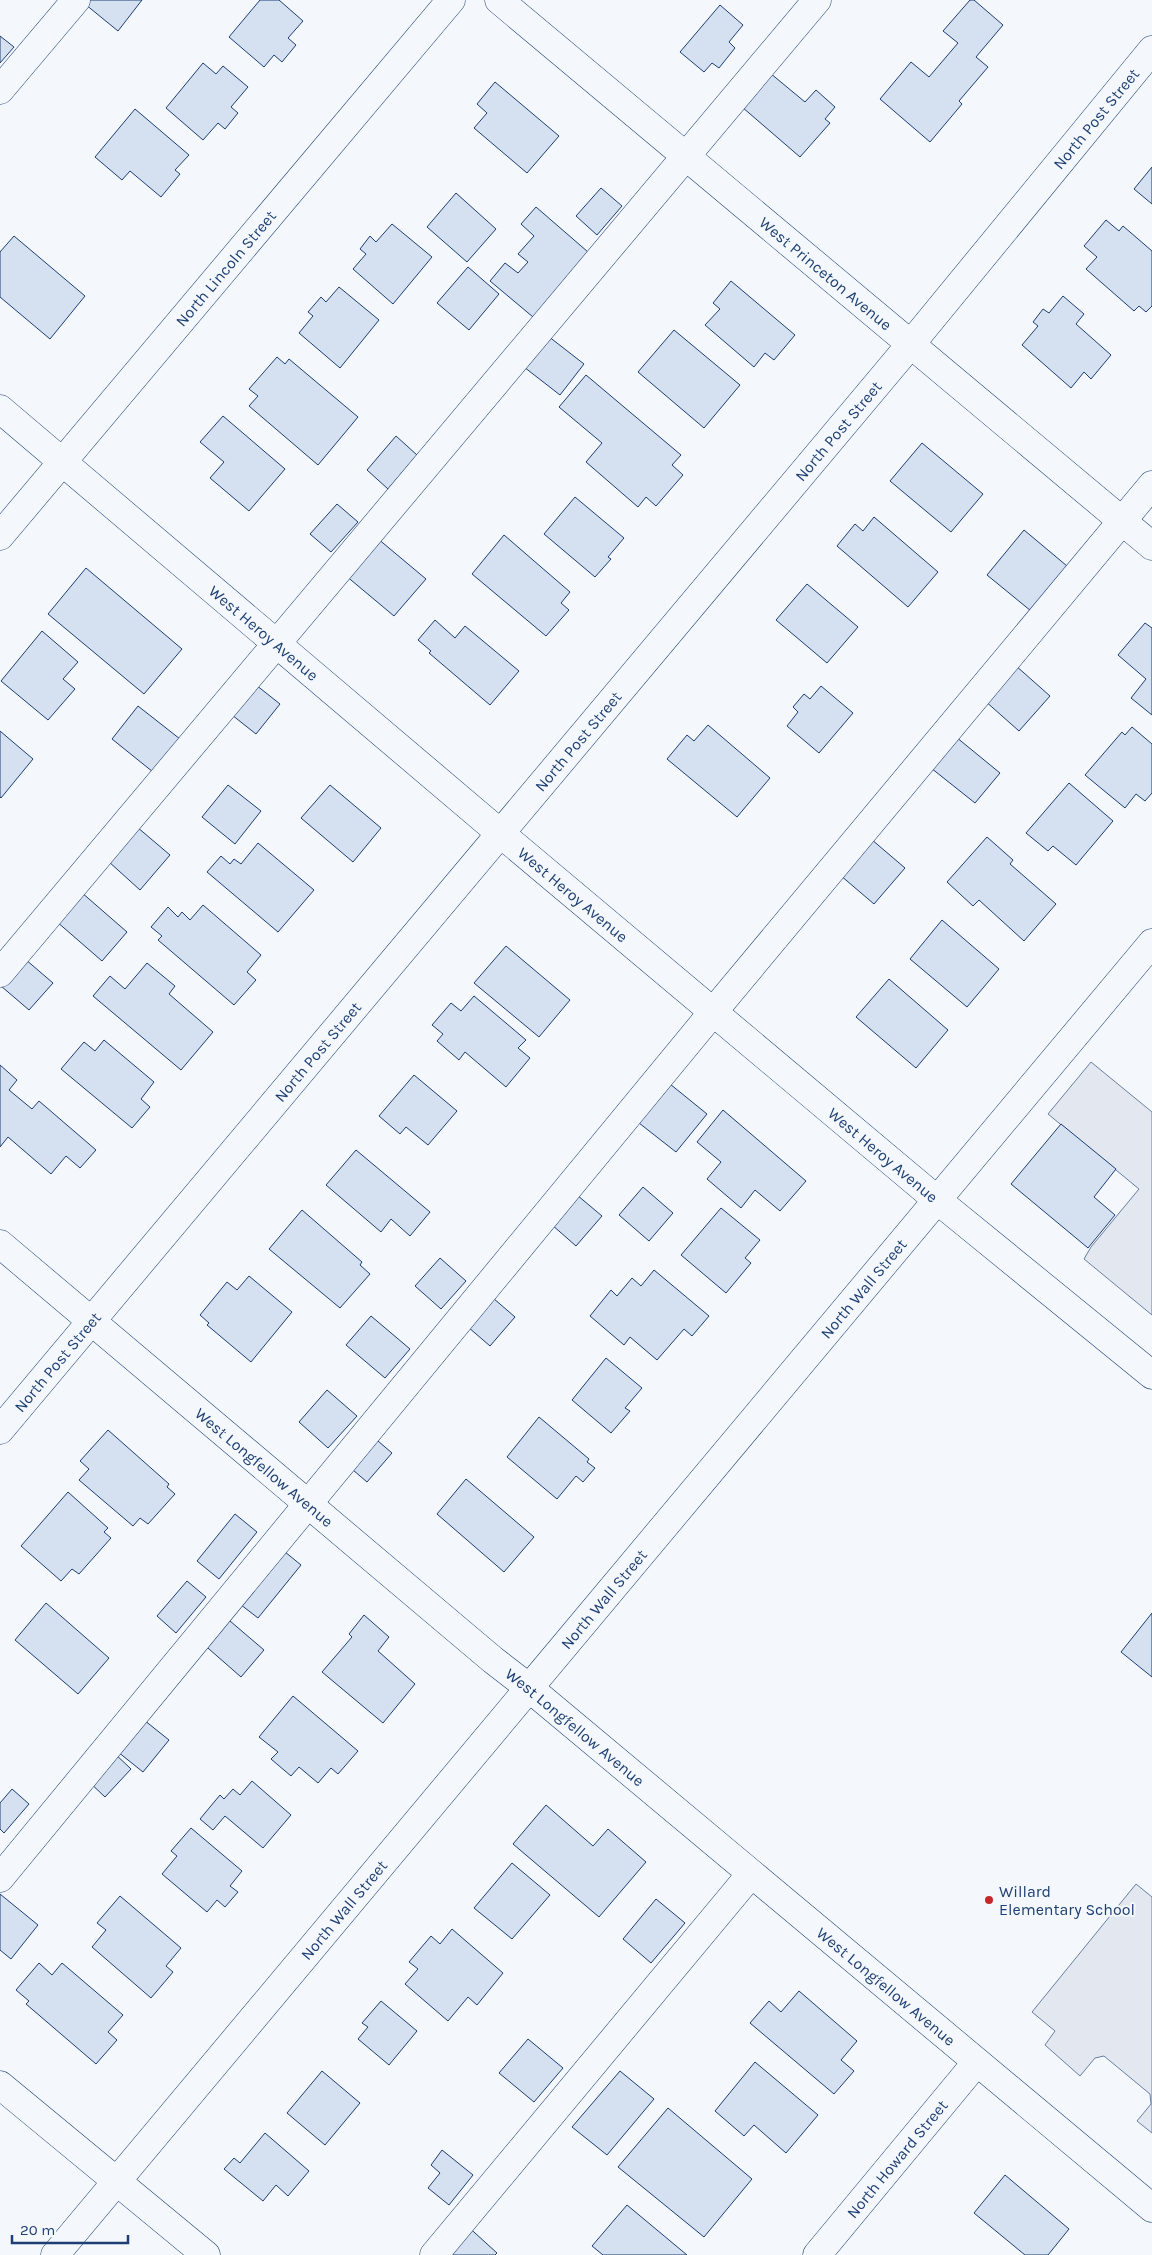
<svg xmlns="http://www.w3.org/2000/svg" width="1152" height="2255" font-family="Karla,sans-serif">
	<style>
		.parking { fill: #e3e8f0; stroke: #687fa3 }
		.building { fill: #d5e0f0; stroke: #1d3f73 }
		.lines { fill: none; stroke-linecap: round; stroke-linejoin: round }
		.minor-casing { stroke: #1d3f73; stroke-width: 29 }
		.minor { stroke: #f4f7fb; stroke-width: 28 }
		.poi-dot { fill: #c62828; stroke: #f4f7fb; stroke-width: 2 }
		.labels { text-anchor: middle; stroke-width: 4; stroke-linejoin: round; paint-order: stroke }
		.street-label { font-size: 16px; fill: #1d3f73; stroke: #f4f7fb }
		.poi-label { font-size: 16px; fill: #1d3f73; stroke: #f4f7fb; text-anchor: start }
	</style>
	<rect width="100%" height="100%" fill="#f4f7fb"/>
	<!-- parking -->
	<g class="parking">
		<polygon points="1091,1062 1152,1112 1152,1315 1084,1259 1091,1247 1139,1189 1048,1114"/>
		<polygon points="1136,1884 1152,1897 1152,2133 1137,2121 1151,2104 1150,2094 1104,2056 1095,2058 1080,2076 1045,2045 1055,2031 1032,2012"/>
	</g>
	<!-- building -->
	<g class="building">
		<polygon points="80,0 142,0 118,31"/>
		<polygon points="260,0 279,0 303,21 288,38 296,45 282,62 274,55 264,67 229,37"/>
		<polygon points="970,0 974,0 1003,25 976,57 988,67 959,101 962,104 930,142 880,99 911,62 929,77 958,43 943,31"/>
		<polygon points="720,5 743,25 729,42 735,48 719,68 712,63 704,72 680,52"/>
		<polygon points="0,36 14,47 0,63"/>
		<polygon points="203,63 216,74 223,66 248,87 231,107 238,113 225,129 218,123 203,140 166,108"/>
		<polygon points="770,73 805,102 816,90 835,107 825,119 830,123 800,157 742,107"/>
		<polygon points="495,82 559,136 527,173 474,128 487,113 477,104"/>
		<polygon points="135,109 189,155 175,170 180,174 161,197 130,171 122,180 95,157"/>
		<polygon points="1152,167 1152,204 1134,189"/>
		<polygon points="601,188 622,206 597,235 576,216"/>
		<polygon points="456,193 496,229 467,262 427,227"/>
		<polygon points="536,207 588,252 533,317 490,281 505,263 518,273 528,262 518,254 534,236 521,224"/>
		<polygon points="1106,220 1119,231 1123,226 1152,251 1152,306 1146,312 1139,306 1134,311 1086,269 1097,257 1084,246"/>
		<polygon points="392,224 432,257 393,304 353,269 366,254 360,249 370,236 376,242"/>
		<polygon points="14,236 85,296 50,339 0,297 0,252"/>
		<polygon points="468,267 499,294 469,330 437,303"/>
		<polygon points="731,281 795,335 774,360 765,353 754,367 705,325 720,309 713,303"/>
		<polygon points="339,287 379,320 340,368 299,333 313,316 308,312 321,297 326,302"/>
		<polygon points="1063,296 1084,314 1076,324 1111,355 1091,379 1084,372 1071,388 1022,345 1038,326 1033,322 1043,309 1049,313"/>
		<polygon points="674,330 740,385 704,428 638,372"/>
		<polygon points="548,336 584,364 560,395 524,367"/>
		<polygon points="277,357 285,364 289,359 358,417 318,465 249,406 258,396 249,389"/>
		<polygon points="586,375 681,455 672,465 683,475 656,506 646,497 638,507 586,462 602,443 559,407"/>
		<polygon points="223,416 285,469 249,511 210,478 224,462 200,442"/>
		<polygon points="396,436 417,455 388,489 367,470"/>
		<polygon points="922,443 983,494 951,532 890,481"/>
		<polygon points="575,497 624,538 608,557 611,559 595,577 544,534"/>
		<polygon points="337,504 358,522 331,552 310,534"/>
		<polygon points="874,517 938,572 908,607 837,546 855,524 863,531"/>
		<polygon points="1024,530 1067,566 1031,611 987,575"/>
		<polygon points="504,535 570,592 561,603 569,610 546,636 472,574"/>
		<polygon points="377,538 426,579 394,616 345,575"/>
		<polygon points="86,568 182,649 144,694 48,614"/>
		<polygon points="807,584 858,627 827,663 776,620"/>
		<polygon points="435,620 455,638 465,626 519,671 490,705 429,653 431,651 418,640"/>
		<polygon points="1145,623 1152,628 1152,715 1131,698 1146,679 1118,655"/>
		<polygon points="42,631 78,662 63,679 75,689 48,720 1,681"/>
		<polygon points="1015,665 1050,696 1019,731 984,700"/>
		<polygon points="256,685 280,704 256,734 232,715"/>
		<polygon points="821,686 853,713 819,753 787,726 798,712 793,707 804,694 810,699"/>
		<polygon points="138,706 180,739 153,772 112,739"/>
		<polygon points="708,725 770,778 737,817 667,759 687,735 694,741"/>
		<polygon points="1132,727 1152,744 1152,793 1145,801 1136,794 1125,808 1085,775 1122,732 1125,735"/>
		<polygon points="0,731 33,759 1,798 0,797"/>
		<polygon points="956,737 1000,773 975,803 931,768"/>
		<polygon points="1069,783 1113,821 1076,865 1053,846 1048,851 1026,833"/>
		<polygon points="228,785 261,811 235,844 202,817"/>
		<polygon points="330,785 381,828 353,862 301,818"/>
		<polygon points="137,827 170,855 140,890 108,861"/>
		<polygon points="987,837 1013,860 1010,864 1056,904 1024,941 979,900 973,906 947,882"/>
		<polygon points="871,839 905,868 874,904 840,875"/>
		<polygon points="258,843 314,890 278,932 207,872 221,856 230,864 234,859 241,864"/>
		<polygon points="81,892 127,932 102,961 56,921"/>
		<polygon points="203,905 261,955 247,972 256,980 234,1005 158,940 162,936 151,927 168,907 178,917 182,912 190,920"/>
		<polygon points="942,920 999,969 967,1007 910,959"/>
		<polygon points="506,946 570,1000 539,1037 474,983"/>
		<polygon points="25,959 53,983 29,1010 1,986"/>
		<polygon points="147,963 175,986 169,994 213,1032 181,1070 93,996 110,976 125,989"/>
		<polygon points="889,979 948,1030 916,1068 856,1017"/>
		<polygon points="474,996 526,1040 518,1048 530,1058 506,1087 465,1052 459,1060 437,1041 443,1034 432,1025 451,1003 461,1011"/>
		<polygon points="104,1040 154,1082 141,1099 150,1107 132,1128 61,1069 84,1042 95,1051"/>
		<polygon points="0,1065 17,1080 9,1090 32,1109 39,1101 96,1150 80,1168 66,1156 51,1174 8,1137 0,1147"/>
		<polygon points="414,1075 457,1111 428,1145 406,1127 400,1134 379,1116"/>
		<polygon points="670,1084 707,1114 676,1152 639,1123"/>
		<polygon points="723,1110 806,1181 780,1211 755,1190 741,1208 707,1179 721,1162 697,1142"/>
		<polygon points="1061,1124 1116,1169 1094,1197 1115,1215 1088,1248 1011,1184"/>
		<polygon points="356,1150 430,1212 410,1236 391,1219 381,1232 326,1185"/>
		<polygon points="643,1187 673,1213 649,1241 619,1215"/>
		<polygon points="577,1195 602,1216 576,1246 551,1224"/>
		<polygon points="721,1208 760,1240 745,1258 751,1263 726,1293 681,1255"/>
		<polygon points="302,1210 362,1262 360,1265 370,1274 340,1308 269,1249"/>
		<polygon points="440,1258 466,1281 441,1309 415,1286"/>
		<polygon points="654,1270 709,1316 692,1336 684,1329 657,1360 630,1337 624,1345 590,1316 611,1290 617,1296 632,1278 641,1286"/>
		<polygon points="249,1276 292,1312 251,1362 207,1325 209,1323 200,1315 227,1282 237,1290"/>
		<polygon points="493,1298 515,1317 490,1346 468,1327"/>
		<polygon points="371,1316 410,1349 385,1378 346,1345"/>
		<polygon points="606,1358 642,1388 625,1408 630,1411 611,1433 572,1400"/>
		<polygon points="327,1390 357,1416 328,1448 299,1422"/>
		<polygon points="539,1417 589,1459 587,1462 595,1468 583,1482 576,1476 557,1499 507,1457"/>
		<polygon points="108,1430 169,1484 167,1487 175,1494 148,1524 140,1518 133,1526 79,1480 89,1469 80,1461"/>
		<polygon points="371,1435 392,1453 367,1482 346,1464"/>
		<polygon points="466,1479 534,1537 504,1572 437,1514"/>
		<polygon points="68,1492 108,1528 104,1532 111,1538 79,1574 72,1569 61,1581 21,1546"/>
		<polygon points="235,1514 257,1532 219,1579 197,1561"/>
		<polygon points="279,1547 301,1565 258,1618 236,1601"/>
		<polygon points="187,1581 206,1597 176,1633 157,1616"/>
		<polygon points="46,1603 109,1658 78,1694 15,1640"/>
		<polygon points="1152,1613 1152,1677 1121,1652"/>
		<polygon points="223,1615 264,1650 241,1677 201,1642"/>
		<polygon points="364,1615 389,1637 378,1651 415,1684 383,1723 322,1672 352,1637 349,1634"/>
		<polygon points="293,1696 358,1751 338,1774 331,1768 318,1783 299,1767 291,1776 271,1759 278,1752 259,1737"/>
		<polygon points="139,1716 169,1740 143,1772 113,1748"/>
		<polygon points="112,1751 131,1769 105,1797 86,1779"/>
		<polygon points="252,1781 291,1815 263,1848 225,1816 213,1830 200,1819 220,1795 224,1799 233,1789 240,1795"/>
		<polygon points="12,1789 29,1804 4,1833 0,1829 0,1803"/>
		<polygon points="546,1805 593,1846 608,1829 646,1862 599,1917 513,1844"/>
		<polygon points="191,1828 242,1871 230,1886 238,1892 225,1907 217,1900 207,1912 162,1874 177,1856 171,1851"/>
		<polygon points="512,1863 550,1895 512,1939 474,1908"/>
		<polygon points="0,1894 38,1925 11,1959 0,1950"/>
		<polygon points="120,1896 181,1948 166,1966 173,1972 151,1998 92,1947 106,1930 97,1923"/>
		<polygon points="656,1899 685,1923 651,1963 623,1939"/>
		<polygon points="452,1929 503,1973 477,2005 468,1997 448,2021 405,1984 418,1969 409,1962 431,1936 440,1944"/>
		<polygon points="39,1963 52,1975 62,1963 123,2015 108,2032 117,2040 96,2064 26,2004 29,2001 16,1990"/>
		<polygon points="799,1991 857,2041 841,2060 854,2071 834,2094 750,2023 769,2001 781,2012"/>
		<polygon points="381,2001 417,2031 389,2065 358,2039 368,2027 362,2023"/>
		<polygon points="528,2039 563,2068 534,2102 499,2073"/>
		<polygon points="755,2062 818,2115 786,2153 754,2125 744,2136 715,2111"/>
		<polygon points="322,2071 360,2103 325,2145 287,2113"/>
		<polygon points="620,2071 654,2099 607,2155 572,2127"/>
		<polygon points="668,2108 752,2179 704,2237 618,2167"/>
		<polygon points="265,2133 309,2171 288,2196 276,2185 263,2201 224,2169 234,2158 240,2163"/>
		<polygon points="442,2150 473,2175 449,2205 428,2188 440,2173 431,2165"/>
		<polygon points="1005,2175 1069,2229 1048,2255 1025,2255 974,2213"/>
		<polygon points="627,2205 687,2255 603,2255 592,2246"/>
		<polygon points="464,2223 497,2253 495,2255 436,2255"/>
	</g>
	<g class="lines">
		<defs>
			<g id="minor">
				<path id="s1" d="M499,0L1152,546"/>
				<polyline points="0,90 76,0"/>
				<path id="s2" d="M0,409L500,833L936,1199L1152,1375"/>
				<path id="s3" d="M0,536L451,0"/>
				<polyline points="0,973 817,0"/>
				<path id="s4" d="M0,1244L493,1660L528,1687L1152,2208"/>
				<path id="s5" d="M0,1430L910,345L1152,50"/>
				<polyline points="0,1878 713,1012 1152,485"/>
				<polyline points="0,2085 206,2255"/>
				<path id="s6" d="M55,2255L1152,943"/>
				<polyline points="434,2255 751,1874"/>
				<path id="s7" d="M817,2255L976,2063"/>
			</g>
		</defs>
		<!-- minor casing -->
		<use href="#minor" class="minor-casing"/>
		<!-- minor -->
		<use href="#minor" class="minor"/>
	</g>
	<!-- markers -->
	<circle class="poi-dot" cx="989" cy="1900" r="5"/>
	<g class="labels">
		<!-- street labels -->
		<g class="street-label">
			<text dy="6" stroke="none"><textPath href="#s5" startOffset="1709">North Post Street</textPath></text>
			<text dy="6" stroke="none"><textPath href="#s3" startOffset="350">North Lincoln Street</textPath></text>
			<text dy="6" stroke="none"><textPath href="#s1" startOffset="426">West Princeton Avenue</textPath></text>
			<text dy="6" stroke="none"><textPath href="#s5" startOffset="1304">North Post Street</textPath></text>
			<text dy="6" stroke="none"><textPath href="#s2" startOffset="346">West Heroy Avenue</textPath></text>
			<text dy="6" stroke="none"><textPath href="#s5" startOffset="899">North Post Street</textPath></text>
			<text dy="6" stroke="none"><textPath href="#s2" startOffset="751">West Heroy Avenue</textPath></text>
			<text dy="6" stroke="none"><textPath href="#s5" startOffset="494">North Post Street</textPath></text>
			<text dy="6" stroke="none"><textPath href="#s2" startOffset="1156">West Heroy Avenue</textPath></text>
			<text dy="6" stroke="none"><textPath href="#s6" startOffset="1260">North Wall Street</textPath></text>
			<text dy="6" stroke="none"><textPath href="#s5" startOffset="89">North Post Street</textPath></text>
			<text dy="6" stroke="none"><textPath href="#s4" startOffset="346">West Longfellow Avenue</textPath></text>
			<text dy="6" stroke="none"><textPath href="#s6" startOffset="855">North Wall Street</textPath></text>
			<text dy="6" stroke="none"><textPath href="#s4" startOffset="751">West Longfellow Avenue</textPath></text>
			<text dy="6" stroke="none"><textPath href="#s6" startOffset="450">North Wall Street</textPath></text>
			<text dy="6" stroke="none"><textPath href="#s4" startOffset="1156">West Longfellow Avenue</textPath></text>
			<text dy="6" stroke="none"><textPath href="#s7" startOffset="125">North Howard Street</textPath></text>
		</g>
		<!-- poi labels -->
		<g class="poi-label">
			<text x="999" y="1897">Willard<tspan x="999" dy="18">Elementary School</tspan></text>
		</g>
	</g>
	<!-- scale -->
	<path d="M12 2235v8h116v-8" fill="none" stroke="#1d3f73" stroke-width="2.5"/>
	<text x="20" y="2235" font-size="15" fill="#1d3f73" stroke="#f4f7fb" stroke-width="4" paint-order="stroke">20 m</text>
</svg>
